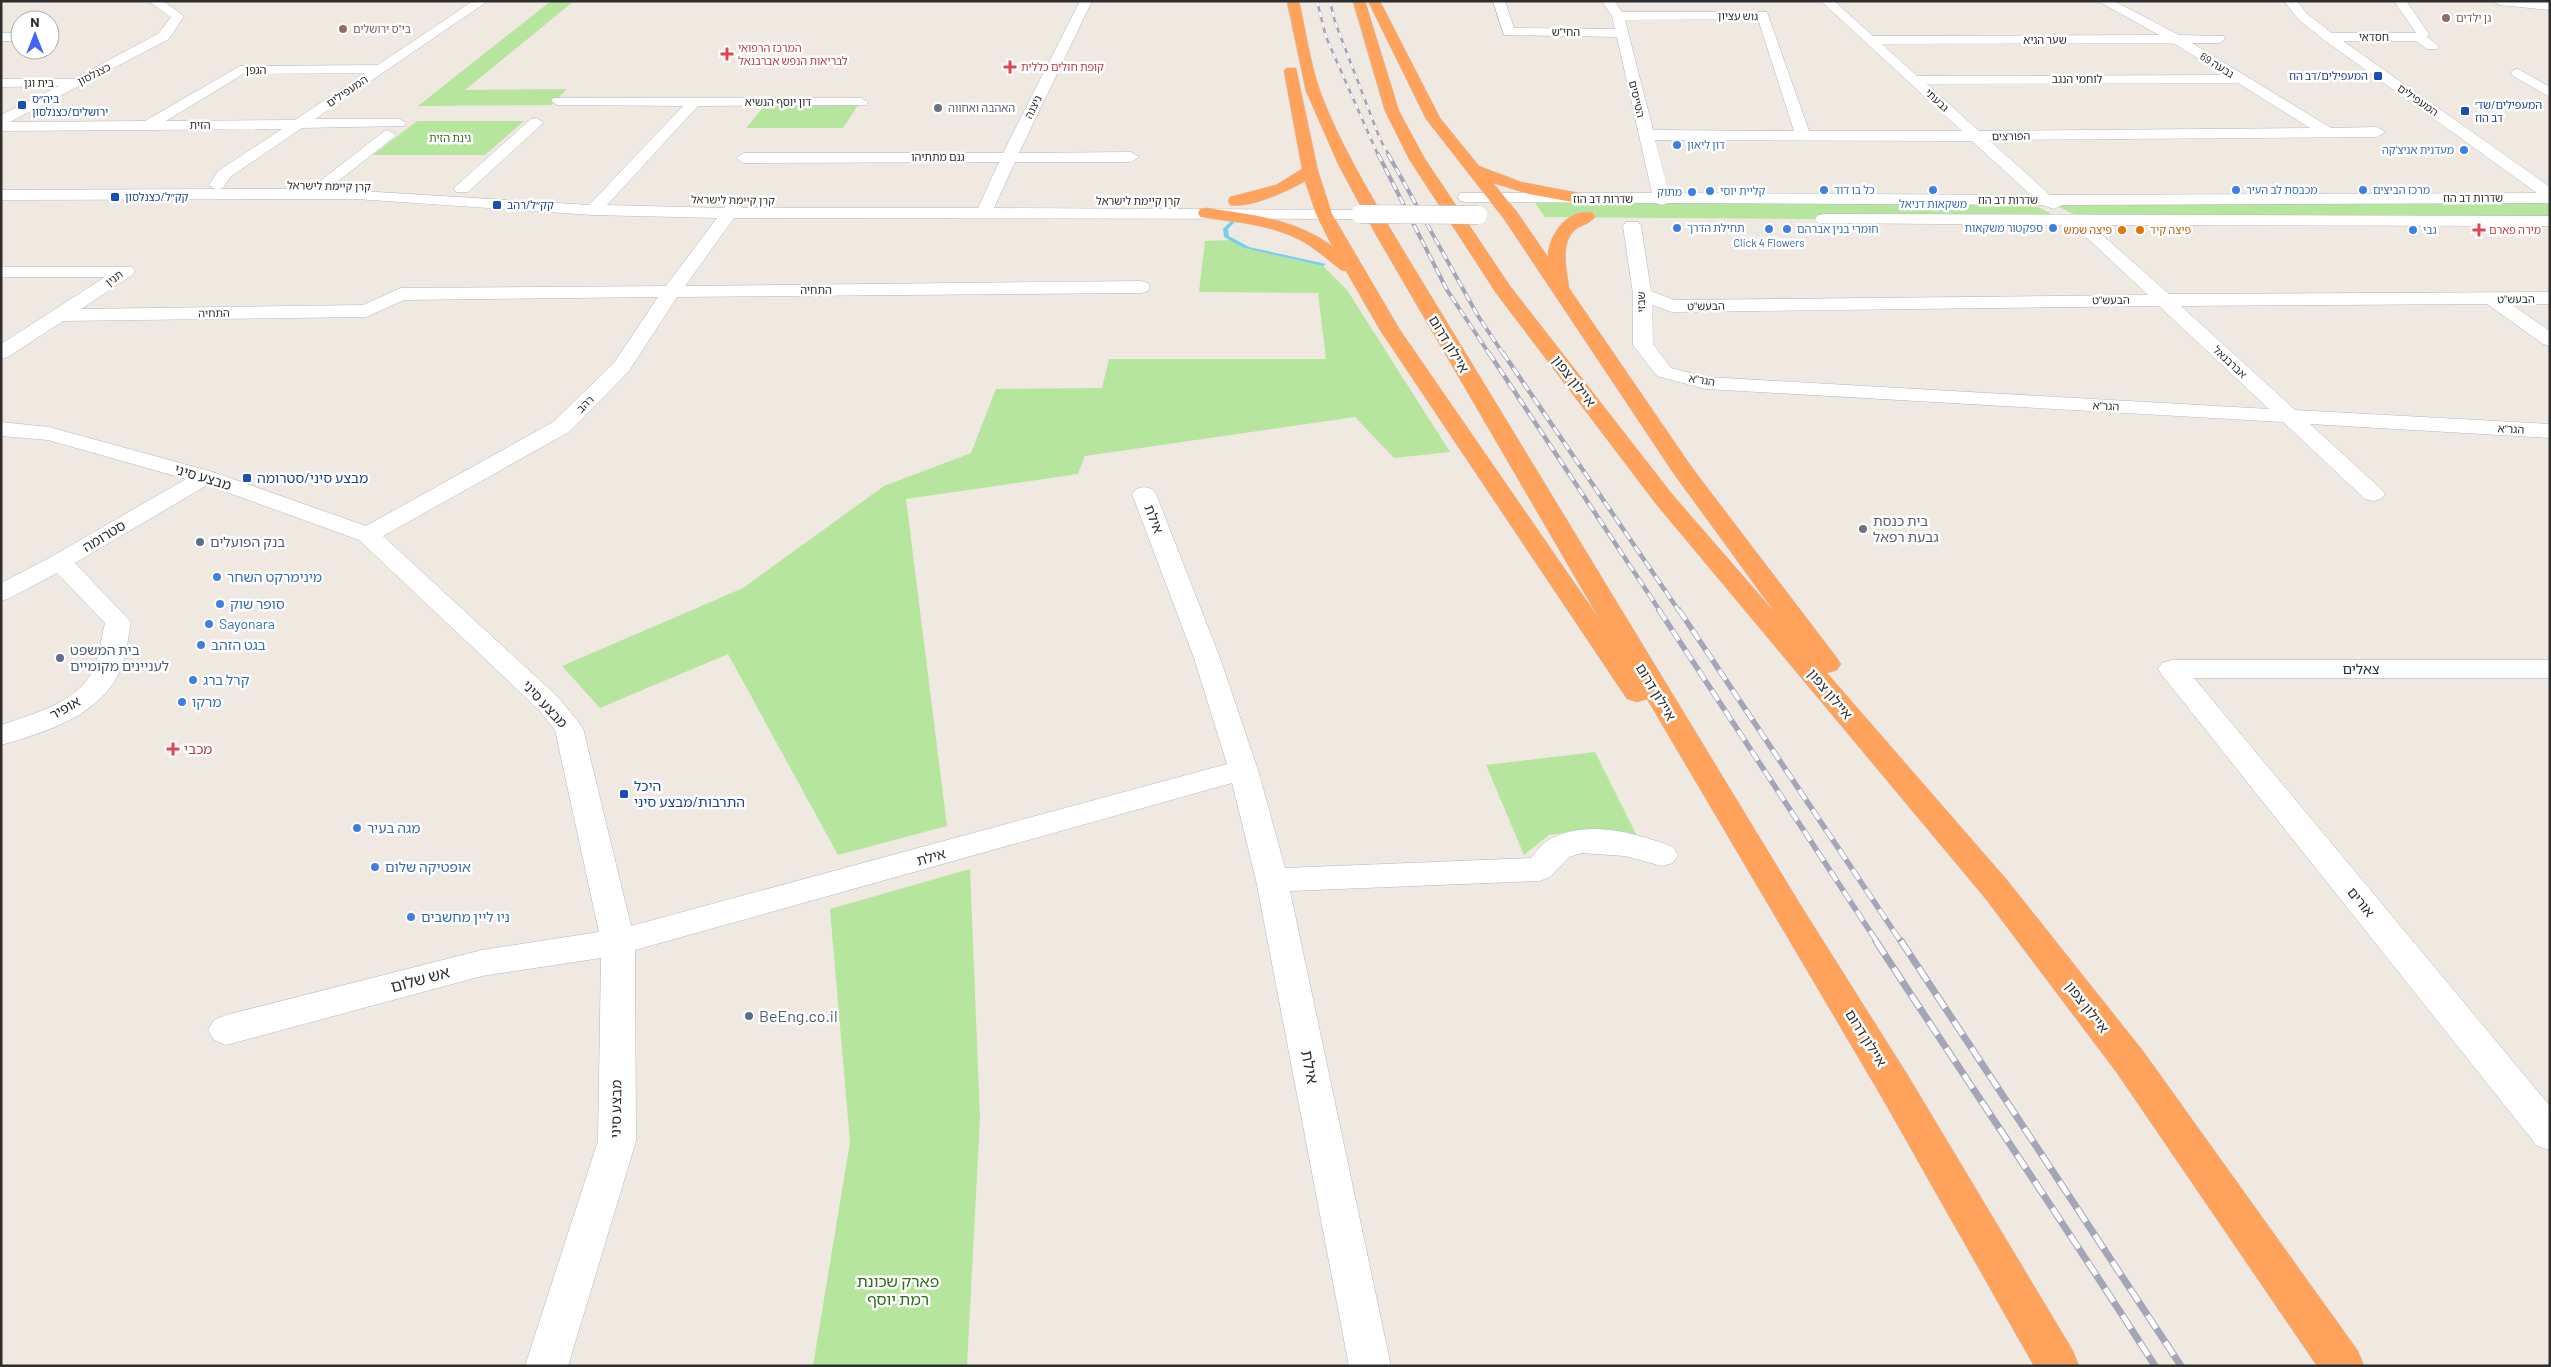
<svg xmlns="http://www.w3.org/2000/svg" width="2551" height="1367" font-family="Barlow,'Noto Sans Hebrew',sans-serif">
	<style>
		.green { fill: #b6e59e }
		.water { fill: #75cff0 }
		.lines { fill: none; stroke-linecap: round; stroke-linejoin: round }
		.minor-casing { stroke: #b4b7c1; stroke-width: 1 }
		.highway-casing { stroke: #c9c9c9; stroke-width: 1 }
		.minor { fill: #fff; fill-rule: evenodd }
		.highway { fill: #ffa35c; fill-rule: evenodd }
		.rail-far4-casing { stroke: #a3a6b8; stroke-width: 2.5 }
		.rail-far3-casing { stroke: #a3a6b8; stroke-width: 4 }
		.rail-far2-casing { stroke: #a3a6b8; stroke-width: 4.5 }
		.rail-far1-casing { stroke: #a3a6b8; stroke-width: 5.5 }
		.rail-casing { stroke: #a3a6b8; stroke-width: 7 }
		.rail-far4 { stroke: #fff; stroke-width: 2; stroke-dasharray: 5.5; stroke-linecap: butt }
		.rail-far3 { stroke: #fff; stroke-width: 2.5; stroke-dasharray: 8; stroke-linecap: butt }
		.rail-far2 { stroke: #fff; stroke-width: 3; stroke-dasharray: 9; stroke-linecap: butt }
		.rail-far1 { stroke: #fff; stroke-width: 4; stroke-dasharray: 12; stroke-linecap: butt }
		.rail { stroke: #fff; stroke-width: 5; stroke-dasharray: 16; stroke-linecap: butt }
		.minor-bridge-casing { stroke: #b4b7c1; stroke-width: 19; stroke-linecap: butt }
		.minor-bridge { stroke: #fff; stroke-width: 18 }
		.education-dot { fill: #8d6e63; stroke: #fff; stroke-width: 2 }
		.health-dot { fill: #e0444e; stroke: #fff; stroke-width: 2 }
		.transit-dot { fill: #1a4fb4; stroke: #fff; stroke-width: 2 }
		.worship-dot { fill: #6b7280; stroke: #fff; stroke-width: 2 }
		.shop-dot { fill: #3f7fe0; stroke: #fff; stroke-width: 2 }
		.food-dot { fill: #e8710a; stroke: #fff; stroke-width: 2 }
		.service-dot { fill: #5c6f8a; stroke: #fff; stroke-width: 2 }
		.labels { text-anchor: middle; stroke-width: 5; stroke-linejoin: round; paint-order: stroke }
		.far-street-label { font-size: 11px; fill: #2e2e2e; stroke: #fff }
		.far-education-label { font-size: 11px; fill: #785e54; stroke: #fff; text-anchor: start }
		.far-health-label { font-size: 11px; fill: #be3a42; stroke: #fff; text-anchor: start }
		.far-transit-label { font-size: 11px; fill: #164399; stroke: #fff; text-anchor: start }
		.far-worship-label { font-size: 11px; fill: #5b616d; stroke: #fff; text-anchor: start }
		.far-park-label { font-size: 11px; fill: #2c6e1b; stroke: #fff }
		.far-shop-label { font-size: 11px; fill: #366cbe; stroke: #fff; text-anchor: start }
		.far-food-label { font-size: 11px; fill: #c56008; stroke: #fff; text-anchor: end }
		.street-label { font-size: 14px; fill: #2e2e2e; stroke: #fff }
		.transit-label { font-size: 14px; fill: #164399; stroke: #fff; text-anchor: start }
		.worship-label { font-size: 14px; fill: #5b616d; stroke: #fff; text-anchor: start }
		.service-label { font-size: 14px; fill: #4e5e75; stroke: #fff; text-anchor: start }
		.shop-label { font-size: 14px; fill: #366cbe; stroke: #fff; text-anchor: start }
		.health-label { font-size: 14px; fill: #be3a42; stroke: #fff; text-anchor: start }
		.near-street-label { font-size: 16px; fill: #2e2e2e; stroke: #fff }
		.near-service-label { font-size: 16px; fill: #4e5e75; stroke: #fff; text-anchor: start }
		.near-park-label { font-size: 16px; fill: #2c6e1b; stroke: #fff }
	</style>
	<rect width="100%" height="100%" fill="#efe9e1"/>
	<!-- green -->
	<g class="green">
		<polygon points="551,1 574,1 465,90 567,89 551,105 418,106"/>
		<polygon points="765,105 858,105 843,128 746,128"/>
		<polygon points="417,121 524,121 485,155 373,155"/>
		<polygon points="2550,198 2550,221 2098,220 2071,213 2046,200"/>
		<polygon points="1532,199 2008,200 2038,207 2065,221 1545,217"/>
		<polygon points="1230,240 1244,248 1323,266 1347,290 1450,452 1394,458 1355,417 1085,456 1078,474 906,499 947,826 838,855 728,654 600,708 562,666 743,588 884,486 971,453 996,389 1102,388 1109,359 1326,359 1318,293 1199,292 1205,241"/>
		<polygon points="1595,752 1639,840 1621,832 1600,829 1549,835 1524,855 1486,765"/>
		<polygon points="970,869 980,1118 967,1366 813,1366 850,1142 830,909"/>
	</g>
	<!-- water -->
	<polygon class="water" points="1231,221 1235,222 1228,229 1229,236 1249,247 1326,264 1323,266 1244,248 1224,237 1223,229"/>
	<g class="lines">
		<defs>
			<g id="minor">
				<path d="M148,1H163L184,16L169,39L10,122L145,121L240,66L378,65L473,1H488L315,119H399L406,123L404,126L302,128L230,177L223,188L219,189H322L317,185L319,182L383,132L388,130L396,135L393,138L328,189L589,205L683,106L558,105L551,101L553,98H861L868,102L866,105L698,106L607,205L724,208L731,198L737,197L745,202L741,208H978L999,162L744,163L736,158L744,153H1003L1080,1H1092L1019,153L1131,152L1139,157L1131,162H1015L994,208L1366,210L1368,214L1366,218L1360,219L734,218L685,286L1141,281L1148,283L1150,287L1148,291L1141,293L677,297L629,371L569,432L383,536L559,698L583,728L631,926L1227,764L1194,658L1132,494L1136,489L1144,487L1152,489L1156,494L1220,658L1258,770L1285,868L1531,858C1536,852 1541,845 1547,841C1584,818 1636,833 1673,847L1678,855L1673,863L1662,866L1625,856L1581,853L1569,857L1550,877L1539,881L1290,891L1391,1366H1349L1256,880L1232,783L635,950L636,1141L568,1366H525L598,1141L601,958L482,976L226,1045L214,1040L208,1030L214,1020L226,1015L482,950L599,932L555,730L539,710L359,540L207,485L75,563L131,622C128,637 127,653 121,668C103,715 46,732 1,745V725C33,714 80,702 94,668C100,654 101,638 105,623L57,573L10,598L1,601V583L51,557L186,479L48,440L1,436V422L49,427L213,472L366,526L553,422L614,363L658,297L404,300L366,317L63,321L8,357L1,359V344L105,277H1V267H132L135,271L132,275L81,309L363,305L401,288L666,286L717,218L593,215L356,199L1,200V190L215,189L209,185L218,171L282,129L1,131V115L59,86L1,87V79H74L159,33L171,17ZM365,73L295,120L166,121L243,74Z"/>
				<path d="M1493,1H1505L1514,28L1615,29L1612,16L1602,1H1614L1622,12H1767L1809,131H1962L1821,1H1834L1873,36L2159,35L2098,1H2114L2179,35L2224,36L2225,39L2219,43H2192L2331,128L2377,127L2385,132L2377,137L1989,140L2050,195L2537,193L2324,40L2299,20L2284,1H2297L2307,14L2332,33H2416L2394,1H2406L2429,34L2427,37L2439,46L2437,49H2427L2416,41H2343L2550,187V203L2062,205L2054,209L2043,205L1668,203L1662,205L1656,203L1466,202L1460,201L1458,197L1460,193H1652L1617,37L1504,35ZM1758,19L1794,131L1653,130L1625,20ZM2173,43L2225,75L1917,76L1882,44ZM2238,83L2310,128L1979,131L1927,84ZM1655,140L1972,141L2031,195L1669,193Z"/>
				<polygon points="2493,1 2550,2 2550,10 2499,5"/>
				<rect x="1" y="33" width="19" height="8"/>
				<polygon points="2518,69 2550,87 2550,97 2513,76 2511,73 2513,70"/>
				<polygon points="536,118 543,122 541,125 468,192 456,192 454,189 456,186 531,119"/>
				<path d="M1824,214L2550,216V226L2091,225L2169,294L2550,292V304H2511L2550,331V346L2543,344L2487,304L2181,306L2295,410L2550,424V438L2310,424L2381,489L2385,494L2381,499L2373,501L2365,499L2283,422L1706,389L1657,376L1633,345V294L1623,226L1626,222H1638L1641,226L1651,291L1674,300L2148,295L2083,234L2061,225L1818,223L1815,219L1818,215ZM1652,305L1672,312L2159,306L2269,409L1706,377L1671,368L1653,344Z"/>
				<polygon points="2172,660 2550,660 2550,678 2194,678 2550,1106 2550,1150 2537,1146 2162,675 2158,669 2162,663"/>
			</g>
			<g id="highway">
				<path d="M1287,1H1299C1306,31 1310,62 1320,91C1339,142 1367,188 1394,235L1803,909L1907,1074L2073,1351L2079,1366H2034L1881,1096L1647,699L1637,702L1627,699L1380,330L1346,271L1341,270C1327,259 1315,248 1300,240C1271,225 1237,222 1206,218L1200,217L1198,213L1200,209L1206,208C1250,214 1296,219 1332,246L1316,214L1305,181C1289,191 1248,209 1230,205L1228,201L1230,197L1276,185L1302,169L1284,71L1286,68H1296L1318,171L1332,214L1400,330L1600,620L1376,235L1338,164L1306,91Z"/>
				<path d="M1353,1H1365L1399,111L1425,159L1510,286L1672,494L1776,614L1674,474L1504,219L1426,119L1368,1H1380L1440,118L1479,166L1521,182L1589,195L1591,199L1589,203L1583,204L1529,194L1493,183L1517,212L1548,257C1548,235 1568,207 1593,213L1595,217C1591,223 1582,225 1576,229C1559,243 1567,269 1569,288L1693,469L1837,658L1841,664L1837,670L1827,673L2007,880L2143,1051L2358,1351L2364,1366H2317L2117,1073L1985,898L1656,504L1496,293L1409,159L1385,111Z"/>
			</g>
		</defs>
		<!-- minor casing -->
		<use href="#minor" class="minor-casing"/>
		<!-- highway casing -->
		<use href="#highway" class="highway-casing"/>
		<!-- minor -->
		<use href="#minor" class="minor"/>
		<!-- highway -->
		<use href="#highway" class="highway"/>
		<defs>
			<g id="rail-far4">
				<polyline points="1317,1 1326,37 1378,155"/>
				<polyline points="1330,1 1335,22 1380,139 1389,155"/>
			</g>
			<g id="rail-far3">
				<polyline points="1378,154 1447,290 1490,355"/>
				<polyline points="1388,154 1478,316 1504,355"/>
			</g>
			<g id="rail-far2">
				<polyline points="1489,353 1660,611"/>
				<polyline points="1503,353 1679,611"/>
			</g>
			<g id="rail-far1">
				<polyline points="1659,610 1877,942"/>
				<polyline points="1679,610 1901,942"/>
			</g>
			<g id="rail">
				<path d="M1876,941C1968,1083 2064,1223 2155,1366"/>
				<polyline points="1901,941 2181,1366"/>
			</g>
		</defs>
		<!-- rail-far4 casing -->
		<use href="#rail-far4" class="rail-far4-casing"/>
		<!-- rail-far3 casing -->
		<use href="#rail-far3" class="rail-far3-casing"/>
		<!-- rail-far2 casing -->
		<use href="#rail-far2" class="rail-far2-casing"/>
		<!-- rail-far1 casing -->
		<use href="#rail-far1" class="rail-far1-casing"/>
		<!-- rail casing -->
		<use href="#rail" class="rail-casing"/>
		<!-- rail-far4 -->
		<use href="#rail-far4" class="rail-far4"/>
		<!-- rail-far3 -->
		<use href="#rail-far3" class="rail-far3"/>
		<!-- rail-far2 -->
		<use href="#rail-far2" class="rail-far2"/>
		<!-- rail-far1 -->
		<use href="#rail-far1" class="rail-far1"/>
		<!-- rail -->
		<use href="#rail" class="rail"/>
		<defs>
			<polyline id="minor-bridge" points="1360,214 1478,215"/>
		</defs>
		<!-- minor-bridge casing -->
		<use href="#minor-bridge" class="minor-bridge-casing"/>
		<!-- minor-bridge -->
		<use href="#minor-bridge" class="minor-bridge"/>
	</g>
	<!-- markers -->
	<g class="education-dot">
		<circle cx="2446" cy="18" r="5"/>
		<circle cx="343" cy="29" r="5"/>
	</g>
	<g class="health-dot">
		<path d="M724.5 46.5h5v5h5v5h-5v5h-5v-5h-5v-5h5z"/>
		<path d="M1007.5 59.5h5v5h5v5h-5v5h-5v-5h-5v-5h5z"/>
		<path d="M2476.5 222.5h5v5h5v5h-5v5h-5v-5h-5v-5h5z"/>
		<path d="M170.5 741.5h5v5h5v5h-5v5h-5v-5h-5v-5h5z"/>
	</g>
	<g class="transit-dot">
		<rect x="2373" y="71" width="10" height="10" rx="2.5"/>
		<rect x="17" y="100" width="10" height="10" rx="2.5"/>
		<rect x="2460" y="106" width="10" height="10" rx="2.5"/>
		<rect x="110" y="192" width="10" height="10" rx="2.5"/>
		<rect x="492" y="200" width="10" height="10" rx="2.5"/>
		<rect x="242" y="473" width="10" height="10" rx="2.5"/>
		<rect x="619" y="789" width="10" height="10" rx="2.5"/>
	</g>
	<g class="worship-dot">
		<circle cx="938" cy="108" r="5"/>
		<circle cx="1863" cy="529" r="5"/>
	</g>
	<g class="shop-dot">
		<circle cx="1677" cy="145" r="5"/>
		<circle cx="2464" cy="150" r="5"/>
		<circle cx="1824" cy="190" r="5"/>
		<circle cx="1933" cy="190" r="5"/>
		<circle cx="2236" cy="190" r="5"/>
		<circle cx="2363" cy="190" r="5"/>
		<circle cx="1710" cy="191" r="5"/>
		<circle cx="1692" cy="192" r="5"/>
		<circle cx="1677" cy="228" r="5"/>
		<circle cx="2053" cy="228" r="5"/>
		<circle cx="1769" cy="229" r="5"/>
		<circle cx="1787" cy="229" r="5"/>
		<circle cx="2413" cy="230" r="5"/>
		<circle cx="217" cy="577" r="5"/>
		<circle cx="220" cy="604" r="5"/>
		<circle cx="209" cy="624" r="5"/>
		<circle cx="201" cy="645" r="5"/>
		<circle cx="193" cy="680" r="5"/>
		<circle cx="182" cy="702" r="5"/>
		<circle cx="357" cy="828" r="5"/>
		<circle cx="375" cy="867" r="5"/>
		<circle cx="411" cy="917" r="5"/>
	</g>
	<g class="food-dot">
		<circle cx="2122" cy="230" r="5"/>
		<circle cx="2140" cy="230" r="5"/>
	</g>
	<g class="service-dot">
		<circle cx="200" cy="542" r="5"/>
		<circle cx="60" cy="658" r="5"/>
		<circle cx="749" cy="1016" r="5"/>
	</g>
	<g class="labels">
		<!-- far-street labels -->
		<g class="far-street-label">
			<text transform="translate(1738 16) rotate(1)" y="4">גוש עציון</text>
			<text x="1566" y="36">החי"ש</text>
			<text x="2374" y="41">חסדאי</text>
			<text x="2045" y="44">שער הגיא</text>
			<text transform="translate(2217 65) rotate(32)" y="4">גבעה 69</text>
			<text x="256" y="74">הגפן</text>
			<text transform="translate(94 74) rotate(-27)" y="4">כצנלסון</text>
			<text x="2077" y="83">לוחמי הנגב</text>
			<text x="39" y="87">בית וגן</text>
			<text transform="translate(347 91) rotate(-34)" y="4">המעפילים</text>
			<text transform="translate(1637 99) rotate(77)" y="4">הטייסים</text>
			<text transform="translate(1937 100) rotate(43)" y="4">גבעתי</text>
			<text transform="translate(2418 100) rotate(35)" y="4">המעפילים</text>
			<text x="778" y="106">דון יוסף הנשיא</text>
			<text transform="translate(1033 107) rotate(-64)" y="4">ניצנה</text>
			<text x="200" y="129">הזית</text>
			<text transform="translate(2011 136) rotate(-1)" y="4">הפורצים</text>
			<text x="938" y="161">גנם מתתיהו</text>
			<text transform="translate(329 186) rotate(1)" y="4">קרן קיימת לישראל</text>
			<text x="2473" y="202">שדרות דב הוז</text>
			<text x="1603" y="203">שדרות דב הוז</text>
			<text transform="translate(733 200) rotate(1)" y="4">קרן קיימת לישראל</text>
			<text x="2008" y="204">שדרות דב הוז</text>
			<text x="1138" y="205">קרן קיימת לישראל</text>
			<text transform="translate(114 278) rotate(-37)" y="4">תנין</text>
			<text x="816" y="294">התחיה</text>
			<text transform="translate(2516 299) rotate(-1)" y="4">הבעש"ט</text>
			<text transform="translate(2111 300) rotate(-1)" y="4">הבעש"ט</text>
			<text transform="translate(1641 302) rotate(-91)" y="4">שבזי</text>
			<text transform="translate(1706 306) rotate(-1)" y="4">הבעש"ט</text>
			<text transform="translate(214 313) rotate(-1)" y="4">התחיה</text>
			<text transform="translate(2230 362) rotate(43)" y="4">אברבנאל</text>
			<text transform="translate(1702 380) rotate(10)" y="4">הגר"א</text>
			<text transform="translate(585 404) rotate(-45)" y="4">רהב</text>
			<text transform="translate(2106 406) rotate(3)" y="4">הגר"א</text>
			<text transform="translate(2511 429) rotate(3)" y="4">הגר"א</text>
		</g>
		<!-- far-education labels -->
		<g class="far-education-label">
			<text x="2456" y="22">גן ילדים</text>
			<text x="353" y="33">בי"ס ירושלים</text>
		</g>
		<!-- far-health labels -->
		<g class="far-health-label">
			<text x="738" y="52">המרכז הרפואי<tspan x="738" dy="13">לבריאות הנפש אברבנאל</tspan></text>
			<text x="1021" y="71">קופת חולים כללית</text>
			<text x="2489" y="234">מירה פארם</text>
		</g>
		<!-- far-transit labels -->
		<g class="far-transit-label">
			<text x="2368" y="80" text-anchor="end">המעפילים/דב הוז</text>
			<text x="32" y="103">ביה״ס<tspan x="32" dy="13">ירושלים/כצנלסון</tspan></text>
			<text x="2475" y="109">המעפילים/שד׳<tspan x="2475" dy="13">דב הוז</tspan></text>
			<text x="125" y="201">קק״ל/כצנלסון</text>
			<text x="507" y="209">קק״ל/רהב</text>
		</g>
		<!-- far-worship labels -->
		<g class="far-worship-label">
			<text x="948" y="112">האהבה ואחווה</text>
		</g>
		<!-- far-park labels -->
		<g class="far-park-label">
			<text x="450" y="142">גינת הזית</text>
		</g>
		<!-- far-shop labels -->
		<g class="far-shop-label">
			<text x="1687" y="149">דון ליאון</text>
			<text x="2454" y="154" text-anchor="end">מעדנית אניצ'קה</text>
			<text x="1834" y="194">כל בו דוד</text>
			<text x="2246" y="194">מכבסת לב העיר</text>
			<text x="2373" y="194">מרכז הביצים</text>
			<text x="1720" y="195">קליית יוסי</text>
			<text x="1682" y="196" text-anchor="end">מתוק</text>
			<text x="1933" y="208" text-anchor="middle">משקאות דניאל</text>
			<text x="1687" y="232">תחילת הדרך</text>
			<text x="2043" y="232" text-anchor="end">ספקטור משקאות</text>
			<text x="1797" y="233">חומרי בנין אברהם</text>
			<text x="2423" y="234">גבי</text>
			<text x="1769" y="247" text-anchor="middle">Click 4 Flowers</text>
		</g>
		<!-- far-food labels -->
		<g class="far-food-label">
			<text x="2112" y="234">פיצה שמש</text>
			<text x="2150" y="234" text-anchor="start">פיצה קיד</text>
		</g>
		<!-- street labels -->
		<g class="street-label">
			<text transform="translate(1449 344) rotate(59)" y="5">איילון דרום</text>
			<text transform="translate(1574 381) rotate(52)" y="5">איילון צפון</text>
			<text transform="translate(203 477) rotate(17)" y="5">מבצע סיני</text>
			<text transform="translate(1154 519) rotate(69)" y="5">אילת</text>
			<text transform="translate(104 536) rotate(-31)" y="5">סטרומה</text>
			<text x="2361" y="674">צאלים</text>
			<text transform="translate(1656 692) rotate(59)" y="5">איילון דרום</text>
			<text transform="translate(1830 694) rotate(50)" y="5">איילון צפון</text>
			<text transform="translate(545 704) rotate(47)" y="5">מבצע סיני</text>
			<text transform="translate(65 708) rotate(-29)" y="5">אופיר</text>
			<text transform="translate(931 857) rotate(-16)" y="5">אילת</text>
			<text transform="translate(2361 902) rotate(51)" y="5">אורים</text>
			<text transform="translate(2087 1007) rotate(52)" y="5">איילון צפון</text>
			<text transform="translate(1866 1038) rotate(58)" y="5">איילון דרום</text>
			<text transform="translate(616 1109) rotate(-89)" y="5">מבצע סיני</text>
		</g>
		<!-- transit labels -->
		<g class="transit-label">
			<text x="257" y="483">מבצע סיני/סטרומה</text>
			<text x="634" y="791">היכל<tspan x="634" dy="16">התרבות/מבצע סיני</tspan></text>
		</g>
		<!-- worship labels -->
		<g class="worship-label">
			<text x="1873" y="526">בית כנסת<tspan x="1873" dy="16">גבעת רפאל</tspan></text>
		</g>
		<!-- service labels -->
		<g class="service-label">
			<text x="210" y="547">בנק הפועלים</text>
			<text x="70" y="655">בית המשפט<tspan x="70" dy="16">לעניינים מקומיים</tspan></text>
		</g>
		<!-- shop labels -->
		<g class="shop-label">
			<text x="227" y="582">מינימרקט השחר</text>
			<text x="230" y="609">סופר שוק</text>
			<text x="219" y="629">Sayonara</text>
			<text x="211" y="650">בגט הזהב</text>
			<text x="203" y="685">קרל ברג</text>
			<text x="192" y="707">מרקו</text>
			<text x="367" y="833">מגה בעיר</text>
			<text x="385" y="872">אופטיקה שלום</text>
			<text x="421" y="922">ניו ליין מחשבים</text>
		</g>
		<!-- health labels -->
		<g class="health-label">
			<text x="184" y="754">מכבי</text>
		</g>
		<!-- near-street labels -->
		<g class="near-street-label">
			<text transform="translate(420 979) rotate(-15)" y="6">אש שלום</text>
			<text transform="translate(1310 1067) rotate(79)" y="6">אילת</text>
		</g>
		<!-- near-service labels -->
		<g class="near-service-label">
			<text x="759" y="1022">BeEng.co.il</text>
		</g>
		<!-- near-park labels -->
		<g class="near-park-label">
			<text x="898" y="1287">פארק שכונת<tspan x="898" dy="18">רמת יוסף</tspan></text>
		</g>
	</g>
	<!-- border -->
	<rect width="2551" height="1367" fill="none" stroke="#2e2e2e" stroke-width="5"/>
	<!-- north arrow -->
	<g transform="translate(35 35)"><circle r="24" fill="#ffffff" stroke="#ababab"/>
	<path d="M0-4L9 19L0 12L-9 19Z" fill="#4264fb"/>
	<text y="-8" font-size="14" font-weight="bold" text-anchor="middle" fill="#2e2e2e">N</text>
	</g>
</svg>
